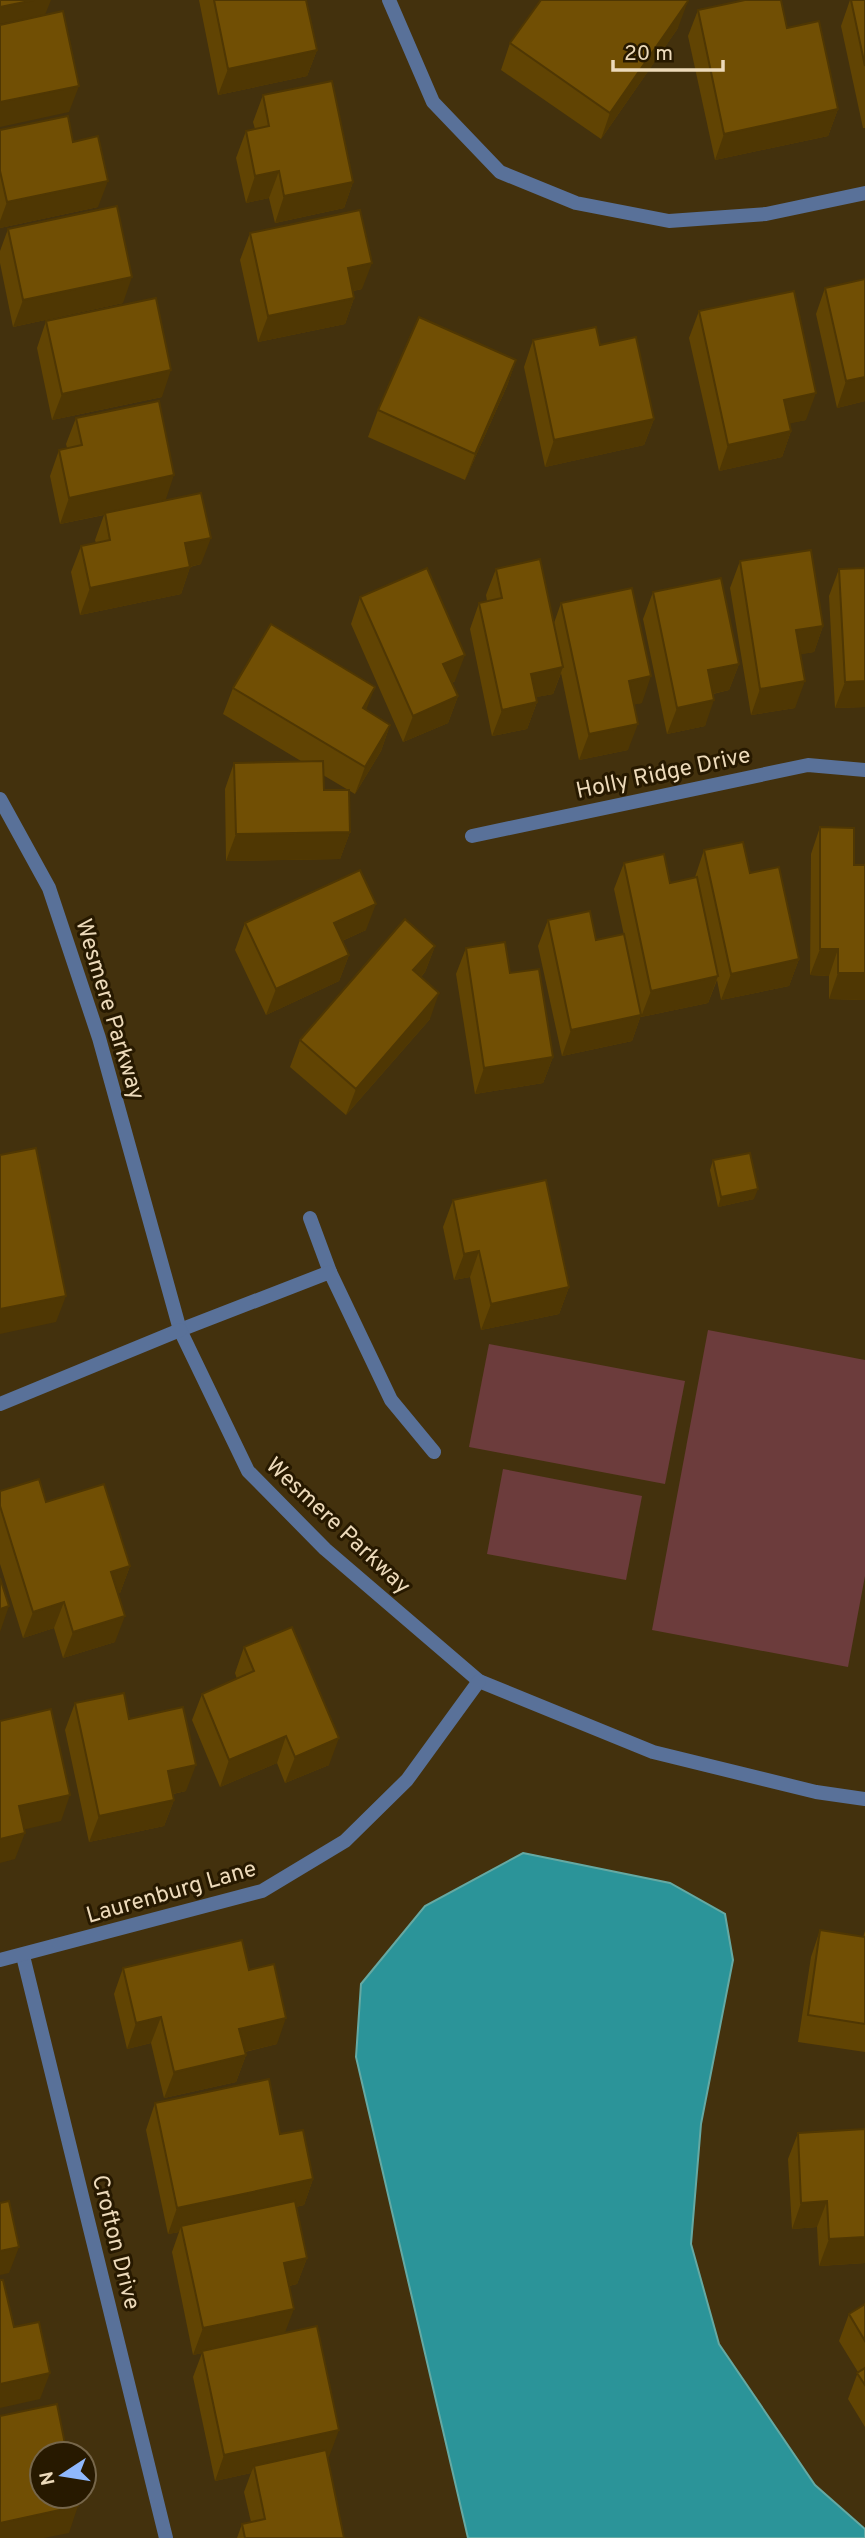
<svg xmlns="http://www.w3.org/2000/svg" width="865" height="2538" font-family="Overpass,sans-serif">
	<style>
		.green { fill: #6c3c3c }
		.water { fill: #2b9499; stroke: #65a9a3; stroke-width: 2 }
		.lines { fill: none; stroke-linecap: round; stroke-linejoin: round }
		.lane { stroke: #597199; stroke-width: 14 }
		.street { stroke: #597199; stroke-width: 14 }
		.wall { fill: #614403 }
		.shaded-wall { fill: #4f3703 }
		.building { fill: #714f04; stroke: #4f3703; stroke-width: 2 }
		.labels { text-anchor: middle; stroke-width: 6; stroke-linejoin: round; paint-order: stroke }
		.street-label { font-size: 23px; fill: #eddaba; stroke: #271900 }
	</style>
	<rect width="100%" height="100%" fill="#43310d"/>
	<!-- green -->
	<g class="green">
		<polygon points="708,1330 865,1360 865,1576 848,1667 652,1630"/>
		<polygon points="489,1344 685,1381 665,1484 469,1447"/>
		<polygon points="503,1469 642,1496 626,1580 487,1554"/>
	</g>
	<!-- water -->
	<polygon class="water" points="523,1853 670,1883 725,1914 733,1960 701,2124 691,2244 719,2344 815,2485 865,2529 865,2538 468,2538 356,2057 361,1984 425,1906"/>
	<g class="lines">
		<!-- lane -->
		<g class="lane">
			<polyline points="310,1218 330,1272"/>
			<polyline points="180,1330 330,1272 391,1400 434,1452"/>
		</g>
		<!-- street -->
		<g class="street">
			<polyline points="389,0 433,102 500,172 576,203 669,221 766,214 865,193"/>
			<polyline points="0,799 49,888 99,1038 180,1330 248,1471 325,1549 479,1681 653,1752 816,1792 865,1799"/>
			<polyline points="472,836 808,765 865,770"/>
			<polyline points="0,1404 180,1330"/>
			<polyline points="23,1956 166,2538"/>
			<polyline points="0,1960 262,1891 345,1841 407,1780 479,1681"/>
		</g>
	</g>
	<!-- wall -->
	<g class="wall">
		<polygon points="199,0 306,0 317,50 307,76 218,95"/>
		<polygon points="850,0 865,0 865,128 863,128 841,26"/>
		<polygon points="698,10 787,28 838,109 828,136 715,160 688,36"/>
		<polygon points="678,28 601,139 501,70 510,43"/>
		<polygon points="263,95 353,182 344,208 275,223 269,198 246,203 236,158 246,131 255,129 253,122"/>
		<polygon points="0,130 73,142 98,207 0,228"/>
		<polygon points="8,229 123,303 13,327 0,263 0,251"/>
		<polygon points="250,233 362,289 353,291 354,298 345,324 258,342 240,260"/>
		<polygon points="865,279 865,401 837,408 816,314 825,288"/>
		<polygon points="699,311 806,420 789,423 791,431 782,457 719,471 689,338"/>
		<polygon points="46,321 162,397 52,420 37,348"/>
		<polygon points="533,340 600,345 654,419 644,445 545,467 524,367"/>
		<polygon points="516,360 507,386 465,480 368,437 378,410"/>
		<polygon points="76,418 165,500 201,564 190,567 181,594 80,615 71,572 81,546 96,543 95,540 104,515 60,524 50,476 59,450 67,448 66,444"/>
		<polygon points="740,561 823,626 814,652 800,654 795,708 751,715 730,588"/>
		<polygon points="496,569 554,623 561,603 642,703 634,704 628,750 579,760 561,673 553,694 536,697 537,702 527,729 492,736 470,629 479,603 487,601 486,595"/>
		<polygon points="839,569 865,707 835,708 829,596"/>
		<polygon points="653,592 739,664 729,690 713,694 705,726 667,734 643,619"/>
		<polygon points="360,597 455,681 452,683 458,696 448,723 403,742 351,624"/>
		<polygon points="233,688 367,710 390,725 381,751 355,794 323,775 324,790 350,832 340,859 226,861 225,789 234,763 301,761 223,714"/>
		<polygon points="820,827 854,865 865,865 865,1000 829,999 829,976 810,975 811,854"/>
		<polygon points="704,850 750,873 799,959 789,986 721,1000 717,980 708,1003 641,1017 641,1015 632,1041 562,1056 538,946 548,920 596,940 624,935 614,889 624,863 670,883 695,877"/>
		<polygon points="245,923 366,930 342,941 349,955 339,981 266,1015 235,950"/>
		<polygon points="435,946 425,972 421,977 430,1019 346,1115 290,1067 300,1040"/>
		<polygon points="466,948 510,973 553,1057 543,1083 475,1094 456,974"/>
		<polygon points="713,1160 754,1199 718,1207 710,1170"/>
		<polygon points="453,1200 569,1287 559,1314 481,1330 470,1277 454,1280 443,1227"/>
		<polygon points="0,1491 46,1502 130,1566 120,1593 118,1593 115,1642 63,1658 54,1628 23,1638 0,1564"/>
		<polygon points="244,1647 329,1765 285,1783 277,1763 220,1787 192,1720 202,1694 237,1679 235,1673"/>
		<polygon points="75,1703 129,1719 186,1791 173,1794 174,1800 164,1826 89,1842 65,1730"/>
		<polygon points="820,1930 863,1937 865,1931 865,2052 798,2042 811,1957"/>
		<polygon points="123,1968 249,1970 277,2044 245,2052 246,2055 236,2082 164,2098 151,2043 127,2049 114,1994"/>
		<polygon points="155,2103 280,2134 313,2179 304,2205 296,2207 307,2258 297,2284 289,2286 285,2333 329,2457 327,2457 344,2538 237,2538 242,2524 251,2522 244,2492 251,2473 215,2481 193,2377 202,2353 193,2355 172,2252 179,2232 168,2234 146,2130"/>
		<polygon points="865,2129 865,2263 819,2266 817,2227 792,2229 788,2159 798,2133"/>
		<polygon points="865,2304 865,2427 848,2399 858,2372 839,2341 849,2314"/>
	</g>
	<!-- shaded-wall -->
	<g class="shaded-wall">
		<polygon points="34,0 51,0 45,15 0,24 0,7"/>
		<polygon points="688,1 678,28 601,139 610,113"/>
		<polygon points="317,50 307,76 218,95 228,69"/>
		<polygon points="79,86 69,112 0,127 0,102"/>
		<polygon points="838,109 828,136 715,160 724,134"/>
		<polygon points="279,171 269,198 246,203 255,176"/>
		<polygon points="108,181 98,207 0,228 0,221 7,202"/>
		<polygon points="353,182 344,208 275,223 284,196"/>
		<polygon points="372,263 362,289 338,294 348,268"/>
		<polygon points="132,277 123,303 13,327 23,300"/>
		<polygon points="354,298 345,324 258,342 268,316"/>
		<polygon points="516,360 507,386 465,480 475,454"/>
		<polygon points="171,370 162,397 52,420 62,394"/>
		<polygon points="865,377 865,401 837,408 846,381"/>
		<polygon points="816,393 806,420 774,427 784,400"/>
		<polygon points="654,419 644,445 545,467 554,440"/>
		<polygon points="791,431 782,457 719,471 728,445"/>
		<polygon points="174,475 165,502 60,524 69,498"/>
		<polygon points="211,538 201,564 176,570 185,543"/>
		<polygon points="190,567 181,594 80,615 90,588"/>
		<polygon points="823,626 814,652 787,657 796,630"/>
		<polygon points="465,655 455,681 434,691 443,664"/>
		<polygon points="739,664 729,690 699,697 708,670"/>
		<polygon points="563,667 553,694 521,700 531,674"/>
		<polygon points="651,676 642,703 619,708 629,681"/>
		<polygon points="805,681 795,708 751,715 760,689"/>
		<polygon points="865,681 865,707 835,708 845,682"/>
		<polygon points="375,687 365,713 363,708"/>
		<polygon points="458,696 448,723 403,742 413,716"/>
		<polygon points="714,700 705,726 667,734 677,708"/>
		<polygon points="537,702 527,729 492,736 502,710"/>
		<polygon points="638,724 628,750 579,760 589,734"/>
		<polygon points="390,725 381,751 355,794 365,767"/>
		<polygon points="350,832 340,859 226,861 236,834"/>
		<polygon points="376,904 366,930 324,949 334,923"/>
		<polygon points="435,946 425,972 404,996 413,970"/>
		<polygon points="820,949 838,949 829,976 810,975"/>
		<polygon points="349,955 339,981 266,1015 276,989"/>
		<polygon points="799,959 789,986 721,1000 731,974"/>
		<polygon points="838,973 865,973 865,1000 829,999"/>
		<polygon points="718,976 708,1003 641,1017 651,991"/>
		<polygon points="439,993 430,1019 346,1115 356,1089"/>
		<polygon points="641,1015 632,1041 562,1056 571,1030"/>
		<polygon points="553,1057 543,1083 475,1094 484,1068"/>
		<polygon points="758,1189 754,1199 718,1207 721,1197"/>
		<polygon points="479,1251 470,1277 454,1280 464,1254"/>
		<polygon points="569,1287 559,1314 481,1330 491,1304"/>
		<polygon points="66,1296 56,1322 0,1334 0,1309"/>
		<polygon points="130,1566 120,1593 102,1598 111,1572"/>
		<polygon points="64,1602 54,1628 23,1638 33,1612"/>
		<polygon points="9,1606 0,1632 0,1609"/>
		<polygon points="125,1616 115,1642 63,1658 73,1632"/>
		<polygon points="286,1736 277,1763 220,1787 229,1760"/>
		<polygon points="339,1738 329,1765 285,1783 295,1757"/>
		<polygon points="196,1765 186,1791 158,1797 168,1771"/>
		<polygon points="70,1795 61,1821 9,1833 19,1806"/>
		<polygon points="174,1800 164,1826 89,1842 99,1816"/>
		<polygon points="25,1833 15,1859 0,1863 0,1839"/>
		<polygon points="161,2017 151,2043 127,2049 136,2023"/>
		<polygon points="286,2018 277,2044 230,2055 239,2029"/>
		<polygon points="246,2055 236,2082 164,2098 174,2072"/>
		<polygon points="313,2179 304,2205 182,2231 181,2226 179,2232 168,2234 177,2208"/>
		<polygon points="827,2201 817,2227 792,2229 801,2203"/>
		<polygon points="865,2237 865,2263 819,2266 829,2239"/>
		<polygon points="19,2247 9,2273 0,2275 0,2251"/>
		<polygon points="307,2258 297,2284 274,2289 284,2263"/>
		<polygon points="294,2309 284,2335 202,2351 202,2353 193,2355 203,2328"/>
		<polygon points="50,2373 40,2399 0,2408 0,2384"/>
		<polygon points="339,2430 329,2457 255,2472 254,2466 251,2473 215,2481 224,2455"/>
		<polygon points="78,2506 69,2533 44,2538 0,2538 0,2523"/>
	</g>
	<!-- building -->
	<g class="building">
		<polygon points="0,0 34,0 0,7"/>
		<polygon points="214,0 306,0 317,50 228,69"/>
		<polygon points="541,0 687,0 688,1 610,113 510,43"/>
		<polygon points="745,0 781,0 787,28 819,21 838,109 724,134 698,10"/>
		<polygon points="851,0 865,0 865,66"/>
		<polygon points="63,11 79,86 0,102 0,25"/>
		<polygon points="332,81 353,182 284,196 279,171 255,176 246,131 269,126 263,95"/>
		<polygon points="68,116 73,142 98,136 108,181 7,202 0,171 0,130"/>
		<polygon points="117,206 132,277 23,300 8,229"/>
		<polygon points="360,210 372,263 348,268 354,298 268,316 250,233"/>
		<polygon points="865,279 865,377 846,381 825,288"/>
		<polygon points="794,291 816,393 784,400 791,431 728,445 699,311"/>
		<polygon points="156,298 171,370 62,394 46,321"/>
		<polygon points="419,317 516,360 475,454 378,410"/>
		<polygon points="596,327 600,345 636,337 654,419 554,440 533,340"/>
		<polygon points="159,401 174,475 69,498 59,450 82,445 76,418"/>
		<polygon points="201,493 211,538 185,543 190,567 90,588 81,546 110,540 105,513"/>
		<polygon points="811,550 823,626 796,630 805,681 760,689 740,561"/>
		<polygon points="540,559 563,667 531,674 537,702 502,710 479,603 502,598 496,569"/>
		<polygon points="427,568 465,655 443,664 458,696 413,716 360,597"/>
		<polygon points="865,568 865,681 845,682 839,569"/>
		<polygon points="721,578 739,664 708,670 714,700 677,708 653,592"/>
		<polygon points="632,588 651,676 629,681 638,724 589,734 561,603"/>
		<polygon points="271,624 375,687 363,708 390,725 365,767 233,688"/>
		<polygon points="323,761 324,790 349,790 350,832 236,834 234,763"/>
		<polygon points="820,827 854,828 854,865 865,865 865,973 838,973 838,949 820,949"/>
		<polygon points="743,842 750,873 779,867 799,959 731,974 704,850"/>
		<polygon points="664,854 670,883 697,877 718,976 651,991 624,863"/>
		<polygon points="360,870 376,904 334,923 349,955 276,989 245,923"/>
		<polygon points="590,911 596,940 624,934 641,1015 571,1030 548,920"/>
		<polygon points="405,919 435,946 413,970 439,993 356,1089 300,1040"/>
		<polygon points="505,942 510,973 539,969 553,1057 484,1068 466,948"/>
		<polygon points="36,1148 66,1296 0,1309 0,1155"/>
		<polygon points="750,1153 758,1189 721,1197 713,1160"/>
		<polygon points="546,1180 569,1287 491,1304 479,1251 464,1254 453,1200"/>
		<polygon points="39,1479 46,1502 104,1484 130,1566 111,1572 125,1616 73,1632 64,1602 33,1612 0,1506 0,1491"/>
		<polygon points="0,1578 9,1606 0,1609"/>
		<polygon points="292,1627 339,1738 295,1757 286,1736 229,1760 202,1694 254,1671 244,1647"/>
		<polygon points="124,1693 129,1719 183,1707 196,1765 168,1771 174,1800 99,1816 75,1703"/>
		<polygon points="51,1709 70,1795 19,1806 25,1833 0,1839 0,1721"/>
		<polygon points="820,1930 865,1937 865,2024 808,2015"/>
		<polygon points="242,1940 249,1970 274,1964 286,2018 239,2029 246,2055 174,2072 161,2017 136,2023 123,1968"/>
		<polygon points="269,2079 280,2134 303,2130 313,2179 177,2208 155,2103"/>
		<polygon points="865,2129 865,2237 829,2239 827,2201 801,2203 798,2133"/>
		<polygon points="9,2201 19,2247 0,2251 0,2203"/>
		<polygon points="295,2201 307,2258 284,2263 294,2309 203,2328 181,2226"/>
		<polygon points="0,2280 3,2280 14,2327 39,2322 50,2373 0,2384"/>
		<polygon points="865,2304 865,2341 849,2314"/>
		<polygon points="317,2326 339,2430 224,2455 202,2351"/>
		<polygon points="865,2368 865,2385 857,2373"/>
		<polygon points="57,2404 67,2454 42,2454 42,2496 76,2496 78,2506 0,2523 0,2416"/>
		<polygon points="326,2450 344,2538 245,2538 242,2524 265,2519 254,2466"/>
	</g>
	<g class="labels">
		<!-- street labels -->
		<g class="street-label">
			<text transform="translate(663 772) rotate(-12)" y="8">Holly Ridge Drive</text>
			<text transform="translate(111 1009) rotate(73)" y="8">Wesmere Parkway</text>
			<text transform="translate(339 1525) rotate(43)" y="8">Wesmere Parkway</text>
			<text transform="translate(171 1891) rotate(-16)" y="8">Laurenburg Lane</text>
			<text transform="translate(117 2242) rotate(76)" y="8">Crofton Drive</text>
		</g>
	</g>
	<!-- north arrow -->
	<g transform="translate(63 2475) rotate(258)"><circle r="33" fill="#271900" stroke="#76664a" stroke-width="2"/>
	<path d="M0-5L12 26L0 18L-12 26Z" fill="#8fb8fd"/>
	<text y="-10" font-size="19" font-weight="bold" text-anchor="middle" fill="#eddaba">N</text>
	</g>
	<!-- scale -->
	<path d="M613 60v10h110v-10" fill="none" stroke="#eddaba" stroke-width="3.5"/>
	<text x="624" y="60" font-size="21" fill="#eddaba" stroke="#271900" stroke-width="5" paint-order="stroke">20 m</text>
</svg>
